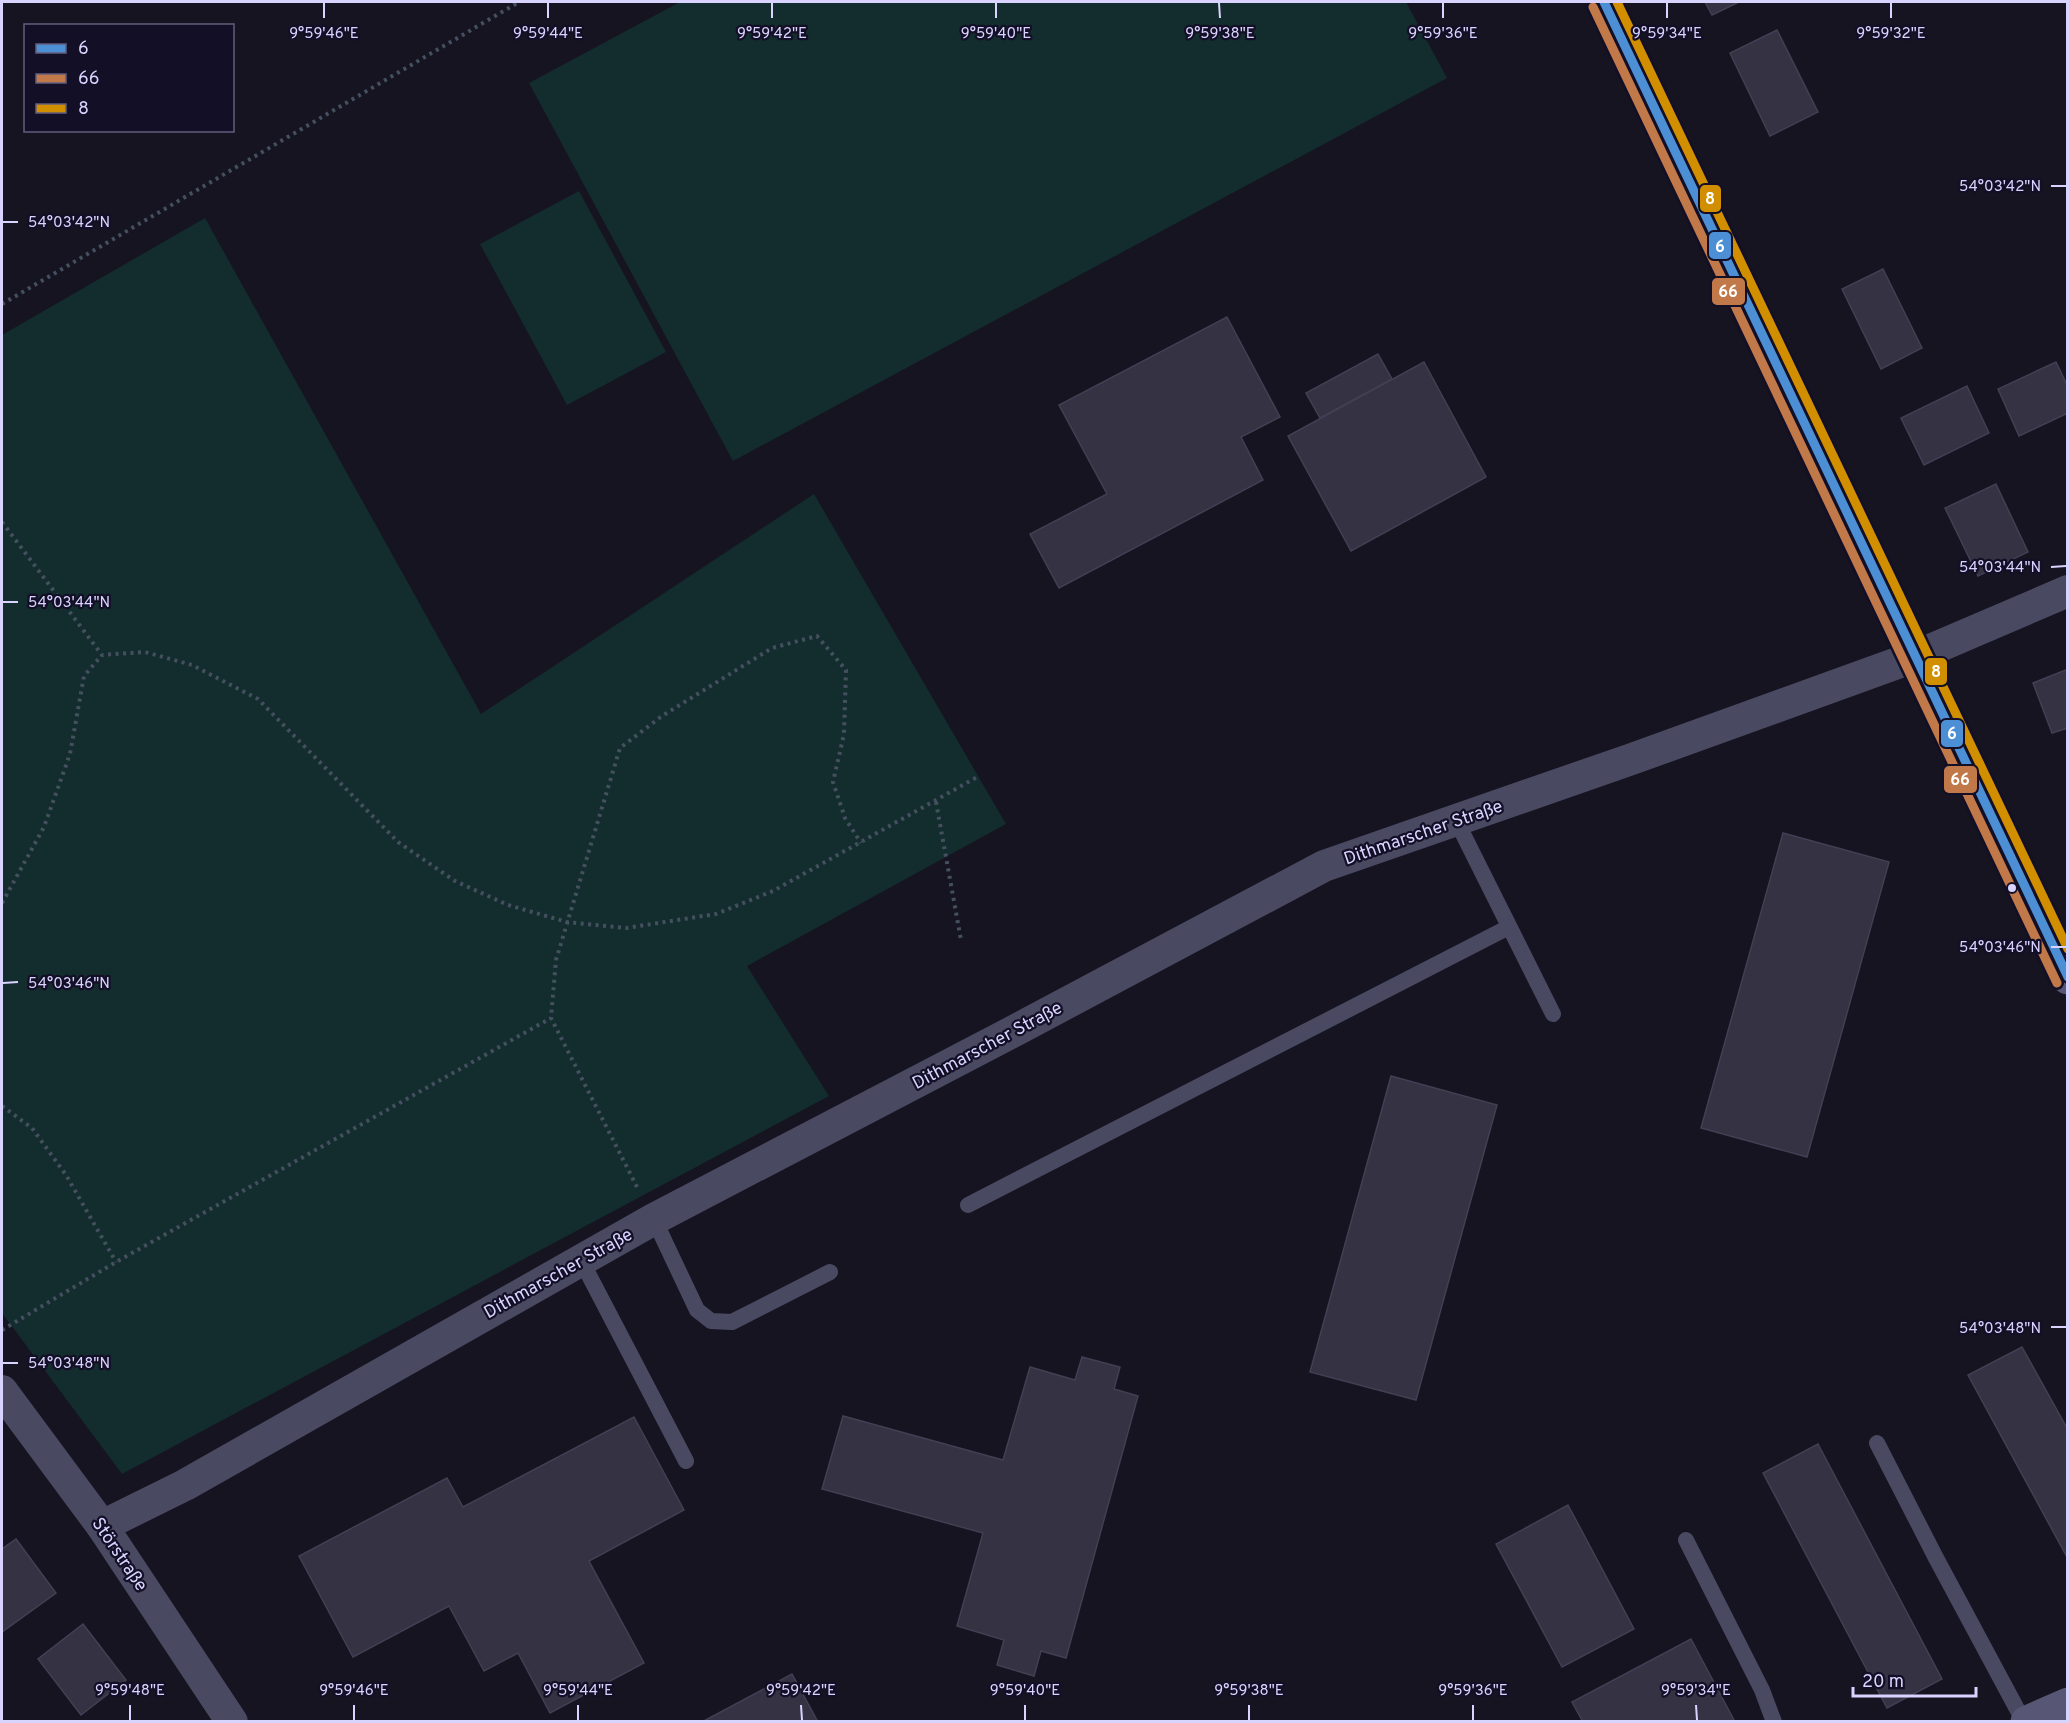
<svg xmlns="http://www.w3.org/2000/svg" width="2069" height="1723" font-family="Overpass,sans-serif">
	<style>
		.green { fill: #132c2d }
		.building { fill: #343243; stroke: #433f54; stroke-width: 1.5 }
		.lines { fill: none; stroke-linecap: round; stroke-linejoin: round }
		.path { stroke: #44505f; stroke-width: 4; stroke-dasharray: 3 4.5; stroke-linecap: butt }
		.lane { stroke: #4a4962; stroke-width: 16 }
		.street { stroke: #4a4962; stroke-width: 32 }
		.secondary { stroke: #575674; stroke-width: 33 }
		.bus-1-casing { stroke: #130f26; stroke-width: 14 }
		.bus-2-casing { stroke: #130f26; stroke-width: 14 }
		.bus-3-casing { stroke: #130f26; stroke-width: 14 }
		.bus-1 { stroke: #4d8fd5; stroke-width: 9 }
		.bus-2 { stroke: #c2794a; stroke-width: 9 }
		.bus-3 { stroke: #d18f00; stroke-width: 9 }
		.ticks { fill: none; stroke: #d9d4ff; stroke-width: 2 }
		.bus-dot { fill: #d9d4ff; stroke: #130f26; stroke-width: 2 }
		.labels { text-anchor: middle; stroke-width: 4.5; stroke-linejoin: round; paint-order: stroke }
		.street-label { font-size: 18px; fill: #d9d4ff; stroke: #130f26 }
		.ticks-label { font-size: 15px; text-anchor: middle; fill: #d9d4ff; stroke: #130f26; stroke-width: 4.5; stroke-linejoin: round; paint-order: stroke }
		.line-badge { stroke: #130f26; stroke-width: 2 }
		.badge-label { font-size: 16px; text-anchor: middle; font-weight: bold; fill: #fff }
	</style>
	<rect width="100%" height="100%" fill="#161421"/>
	<!-- green -->
	<g class="green">
		<polygon points="680,2 1406,2 1447,78 733,461 529,83"/>
		<polygon points="579,191 666,352 567,405 480,244"/>
		<polygon points="205,218 481,714 814,494 1006,824 747,966 829,1096 122,1474 2,1313 2,335"/>
	</g>
	<!-- building -->
	<g class="building">
		<polygon points="1705,2 1739,2 1712,15"/>
		<polygon points="1777,30 1818,112 1770,136 1730,53"/>
		<polygon points="1883,269 1922,348 1881,369 1842,289"/>
		<polygon points="1227,317 1280,417 1241,437 1263,480 1059,588 1030,534 1107,494 1059,405"/>
		<polygon points="1378,354 1392,379 1320,418 1306,393"/>
		<polygon points="1424,362 1486,477 1351,551 1288,436"/>
		<polygon points="2056,362 2068,387 2068,413 2019,436 1998,389"/>
		<polygon points="1967,386 1989,433 1924,465 1901,418"/>
		<polygon points="1996,484 2028,552 1978,576 1945,508"/>
		<polygon points="2068,669 2068,728 2052,733 2033,683"/>
		<polygon points="1783,833 1889,862 1807,1157 1701,1128"/>
		<polygon points="1391,1076 1497,1105 1416,1400 1310,1372"/>
		<polygon points="2022,1347 2068,1430 2068,1559 1968,1375"/>
		<polygon points="1082,1357 1120,1367 1114,1389 1138,1396 1066,1658 1041,1651 1034,1676 997,1665 1004,1640 957,1626 983,1533 822,1489 843,1416 1003,1460 1030,1367 1075,1380"/>
		<polygon points="634,1417 684,1510 589,1561 644,1663 550,1713 518,1653 484,1671 449,1606 353,1657 299,1556 447,1478 463,1507"/>
		<polygon points="1818,1444 1942,1679 1887,1708 1763,1473"/>
		<polygon points="1568,1505 1634,1629 1562,1667 1496,1544"/>
		<polygon points="16,1539 56,1593 2,1632 2,1549"/>
		<polygon points="83,1624 126,1680 81,1715 38,1659"/>
		<polygon points="1691,1639 1735,1722 1583,1722 1572,1702"/>
		<polygon points="792,1674 818,1722 702,1722"/>
	</g>
	<g class="lines">
		<!-- path -->
		<g class="path">
			<polyline points="2,304 519,2"/>
			<polyline points="2,522 102,655 145,652 192,665 258,699 398,842 455,881 508,905 567,922 626,928 716,914 773,891 979,776"/>
			<polyline points="936,802 961,940"/>
			<polyline points="2,903 44,827 70,754 84,676 102,655"/>
			<polyline points="2,1106 32,1128 66,1175 116,1262"/>
			<polyline points="637,1187 551,1018 556,960 620,748 662,716 772,648 817,636 846,670 844,734 833,782 845,818 861,843"/>
			<polyline points="2,1330 116,1262 551,1018"/>
		</g>
		<!-- lane -->
		<g class="lane">
			<polyline points="1456,820 1553,1014"/>
			<polyline points="968,1205 1509,927"/>
			<polyline points="654,1219 697,1310 711,1321 732,1322 830,1272"/>
			<polyline points="581,1260 686,1461"/>
			<polyline points="1877,1443 1936,1558 2024,1722"/>
			<polyline points="1686,1540 1762,1690 1774,1722"/>
		</g>
		<!-- street -->
		<g class="street">
			<polyline points="2,1391 102,1526 232,1722"/>
			<polyline points="102,1526 185,1485 654,1219 1016,1030 1324,866 1629,760 1914,657 2068,591"/>
		</g>
		<!-- secondary -->
		<g class="secondary">
			<polyline points="1604,2 2068,978"/>
			<polyline points="2027,1722 2068,1704"/>
		</g>
		<defs>
			<polyline id="bus-1" points="1604,2 2068,977"/>
			<polyline id="bus-2" points="1593,7 2057,983"/>
			<polyline id="bus-3" points="1617,2 2068,949"/>
		</defs>
		<!-- bus-1 casing -->
		<use href="#bus-1" class="bus-1-casing"/>
		<!-- bus-2 casing -->
		<use href="#bus-2" class="bus-2-casing"/>
		<!-- bus-3 casing -->
		<use href="#bus-3" class="bus-3-casing"/>
		<!-- bus-1 -->
		<use href="#bus-1" class="bus-1"/>
		<!-- bus-2 -->
		<use href="#bus-2" class="bus-2"/>
		<!-- bus-3 -->
		<use href="#bus-3" class="bus-3"/>
	</g>
	<!-- ticks -->
	<path class="ticks" d="M324,3V18M548,3V18M772,3V18M996,3V18M1219,3L1220,18M1443,3V18M1667,3V18M1891,3V18M2051,186H2066M3,222H18M2051,567L2066,566M3,602H18M2051,947H2066M3,983L18,982M2051,1327H2066M3,1363H18M130,1705V1720M354,1705V1720M578,1705V1720M801,1705L802,1720M1025,1705V1720M1249,1705V1720M1473,1705V1720M1696,1705L1697,1720"/>
	<!-- markers -->
	<circle class="bus-dot" cx="2012" cy="888" r="5"/>
	<g class="labels">
		<!-- street labels -->
		<g class="street-label">
			<text transform="translate(1423 832) rotate(-19)" y="6">Dithmarscher Straße</text>
			<text transform="translate(987 1045) rotate(-28)" y="6">Dithmarscher Straße</text>
			<text transform="translate(558 1273) rotate(-29)" y="6">Dithmarscher Straße</text>
			<text transform="translate(120 1554) rotate(56)" y="6">Störstraße</text>
		</g>
	</g>
	<g class="ticks-label">
		<text x="324" y="38">9°59'46"E</text>
		<text x="548" y="38">9°59'44"E</text>
		<text x="772" y="38">9°59'42"E</text>
		<text x="996" y="38">9°59'40"E</text>
		<text x="1220" y="38">9°59'38"E</text>
		<text x="1443" y="38">9°59'36"E</text>
		<text x="1667" y="38">9°59'34"E</text>
		<text x="1891" y="38">9°59'32"E</text>
		<text x="2000" y="191">54°03'42"N</text>
		<text x="69" y="227">54°03'42"N</text>
		<text x="2000" y="572">54°03'44"N</text>
		<text x="69" y="607">54°03'44"N</text>
		<text x="2000" y="952">54°03'46"N</text>
		<text x="69" y="988">54°03'46"N</text>
		<text x="2000" y="1333">54°03'48"N</text>
		<text x="69" y="1368">54°03'48"N</text>
		<text x="130" y="1695">9°59'48"E</text>
		<text x="354" y="1695">9°59'46"E</text>
		<text x="578" y="1695">9°59'44"E</text>
		<text x="801" y="1695">9°59'42"E</text>
		<text x="1025" y="1695">9°59'40"E</text>
		<text x="1249" y="1695">9°59'38"E</text>
		<text x="1473" y="1695">9°59'36"E</text>
		<text x="1696" y="1695">9°59'34"E</text>
	</g>
	<g class="line-badge">
		<rect x="1699" y="184" width="23" height="29" rx="6" fill="#d18f00"/>
		<rect x="1708" y="231" width="24" height="29" rx="6" fill="#4d8fd5"/>
		<rect x="1711" y="277" width="35" height="29" rx="6" fill="#c2794a"/>
		<rect x="1924" y="657" width="24" height="29" rx="6" fill="#d18f00"/>
		<rect x="1940" y="719" width="24" height="29" rx="6" fill="#4d8fd5"/>
		<rect x="1943" y="765" width="35" height="29" rx="6" fill="#c2794a"/>
	</g>
	<g class="badge-label">
		<text x="1710" y="204">8</text>
		<text x="1720" y="252">6</text>
		<text x="1728" y="297">66</text>
		<text x="1936" y="677">8</text>
		<text x="1952" y="739">6</text>
		<text x="1960" y="785">66</text>
	</g>
	<!-- border -->
	<rect width="2069" height="1723" fill="none" stroke="#d9d4ff" stroke-width="6"/>
	<!-- legend -->
	<rect x="24" y="24" width="210" height="108" fill="#130f26" stroke="#625e7d" stroke-width="1.5"/>
	<rect x="36" y="44" width="30" height="9" fill="#4d8fd5" stroke="#625e7d" stroke-width="1.5"/>
	<text x="78" y="54" font-size="18" fill="#d9d4ff">6</text>
	<rect x="36" y="74" width="30" height="9" fill="#c2794a" stroke="#625e7d" stroke-width="1.5"/>
	<text x="78" y="84" font-size="18" fill="#d9d4ff">66</text>
	<rect x="36" y="104" width="30" height="9" fill="#d18f00" stroke="#625e7d" stroke-width="1.5"/>
	<text x="78" y="114" font-size="18" fill="#d9d4ff">8</text>
	<!-- scale -->
	<path d="M1853 1687v9h123v-9" fill="none" stroke="#d9d4ff" stroke-width="3"/>
	<text x="1862" y="1687" font-size="18" fill="#d9d4ff" stroke="#130f26" stroke-width="4.5" paint-order="stroke">20 m</text>
</svg>
